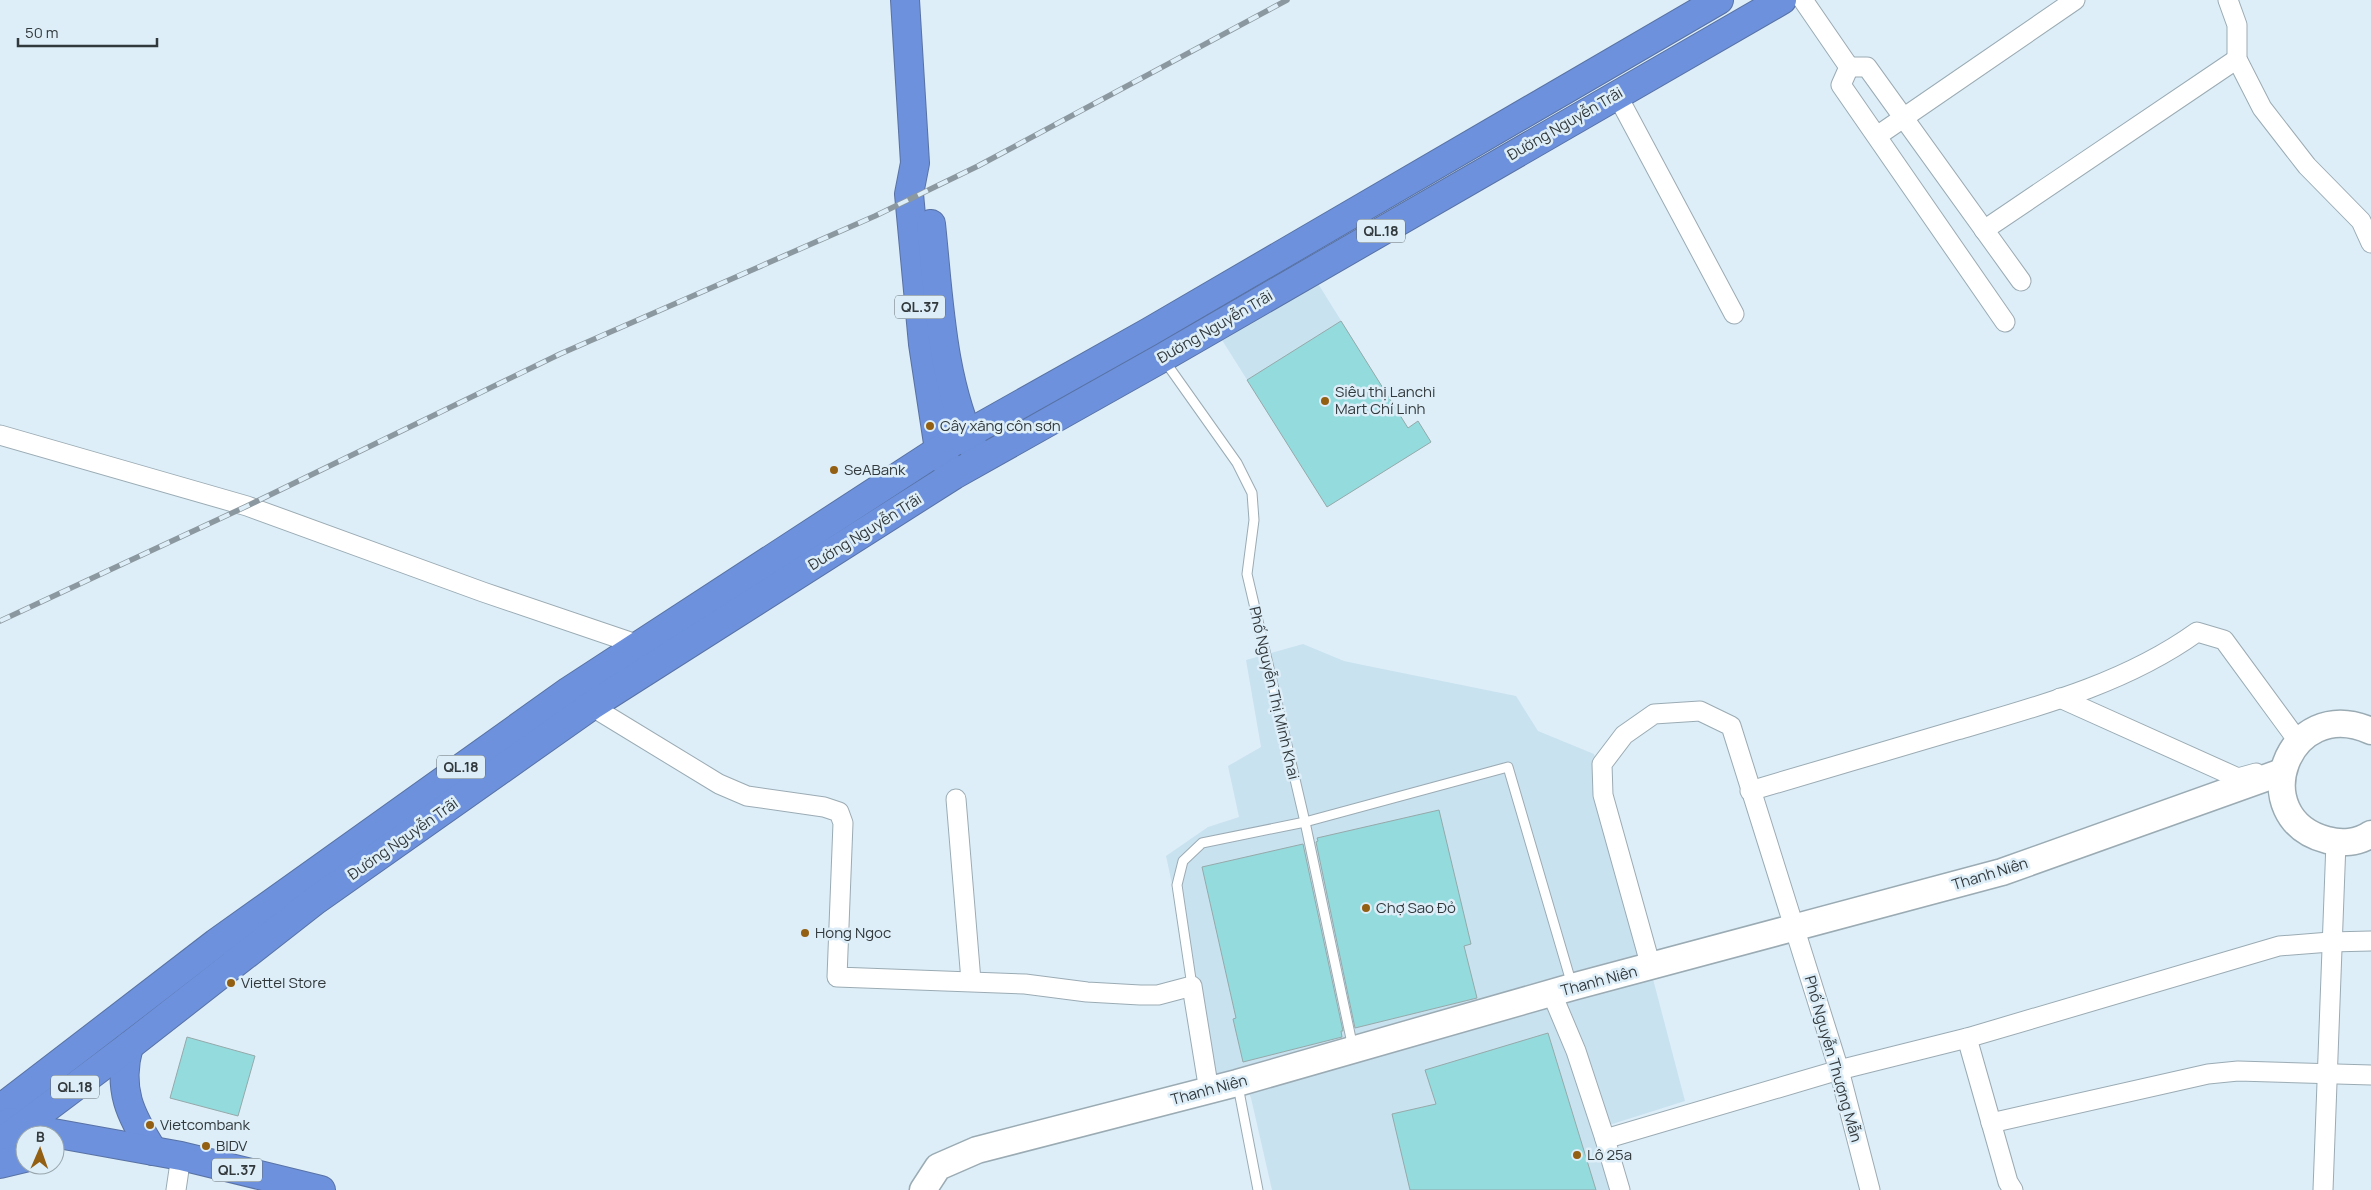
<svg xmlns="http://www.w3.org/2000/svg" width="2371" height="1190" font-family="Manrope,sans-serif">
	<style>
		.built { fill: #c9e2ef }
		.building { fill: #94dbde; stroke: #95a9aa }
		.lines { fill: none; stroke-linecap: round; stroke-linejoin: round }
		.lane-casing { stroke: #9babb4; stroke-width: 11 }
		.street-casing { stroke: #9babb4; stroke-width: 21 }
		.secondary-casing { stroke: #9babb4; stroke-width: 29 }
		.highway-casing { stroke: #5872a4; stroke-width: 30 }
		.lane { stroke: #fff; stroke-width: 9 }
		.street { stroke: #fff; stroke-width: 19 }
		.secondary { stroke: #fff; stroke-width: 26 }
		.highway { stroke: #6d91dc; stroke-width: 28 }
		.rail-casing { stroke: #8c989f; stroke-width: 5.5 }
		.rail { stroke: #ddeef8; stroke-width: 4; stroke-dasharray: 11; stroke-linecap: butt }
		.poi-dot { fill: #935f12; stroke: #ddeef8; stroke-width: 2 }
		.labels { text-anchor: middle; stroke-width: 5; stroke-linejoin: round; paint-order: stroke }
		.shield { fill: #ddeef8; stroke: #656f74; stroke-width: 1 }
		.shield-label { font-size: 14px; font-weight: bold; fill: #32393c }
		.street-label { font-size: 15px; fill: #32393c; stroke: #ddeef8 }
		.poi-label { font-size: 15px; fill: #32393c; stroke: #ddeef8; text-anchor: start }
	</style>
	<rect width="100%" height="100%" fill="#ddeef8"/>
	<!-- built -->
	<g class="built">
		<polygon points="1317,282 1408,428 1418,421 1431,442 1327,507 1222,340"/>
		<polygon points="1303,644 1344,661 1363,665 1516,696 1538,731 1594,754 1685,1101 1606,1126 1618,1190 1272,1190 1251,1098 1239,1069 1214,1078 1166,856 1208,827 1239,817 1228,766 1261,747 1246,660"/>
	</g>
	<!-- building -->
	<g class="building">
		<polygon points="1341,321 1408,428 1418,421 1431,442 1327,507 1247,380"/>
		<polygon points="1439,810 1471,944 1464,946 1477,998 1355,1028 1316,842 1318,841 1317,838"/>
		<polygon points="1303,844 1343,1031 1341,1031 1342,1037 1243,1062 1233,1019 1236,1018 1202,867"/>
		<polygon points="1548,1033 1596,1190 1410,1190 1392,1114 1436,1104 1425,1070"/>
		<polygon points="187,1037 255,1056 238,1116 170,1098"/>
	</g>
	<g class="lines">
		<defs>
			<g id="lane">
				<polyline points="1164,360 1237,463 1252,493 1254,520 1247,574 1305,822 1353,1048"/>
				<polyline points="1192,986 1177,885 1183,861 1202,843 1305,822 1508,767 1572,985"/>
				<polyline points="1238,1086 1258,1190"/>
			</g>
			<g id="street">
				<polyline points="1803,0 1849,67"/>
				<polyline points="2228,0 2237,25 2237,59 2262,108 2307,166 2361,221 2371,243"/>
				<polyline points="1849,67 1841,85 2005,322"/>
				<polyline points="1849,67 1867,67 2021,281"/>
				<polyline points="1617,95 1734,314"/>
				<polyline points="1877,136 2075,0"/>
				<polyline points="1984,230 2237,59"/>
				<polyline points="0,435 247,506 483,592 639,645"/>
				<polyline points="2060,698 2238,778 2256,773"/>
				<polyline points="591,706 719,784 747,796 824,807 839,812 843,823 837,977 1025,984 1087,992 1140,995 1158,995 1192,986 1209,1091"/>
				<path d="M1750,791C1819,771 1888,750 1957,730C2040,706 2126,683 2197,632L2224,640L2298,741"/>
				<polyline points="956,799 971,981"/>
				<polyline points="1651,967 1603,795 1602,764 1624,735 1654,714 1700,711 1731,726 1839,1070 1870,1190"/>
				<polyline points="1552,994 1576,1051 1605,1139"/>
				<polyline points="1967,1038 2008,1182 2013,1190"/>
				<polyline points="1991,1123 2208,1074 2238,1071 2371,1075"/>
				<polyline points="176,1190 181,1156"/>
				<polyline points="1620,1190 1605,1139 1839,1070 1967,1038 2279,946 2330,942 2371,941"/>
				<polyline points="2323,1190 2336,842"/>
			</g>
			<g id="secondary">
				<path d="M2371,731C2287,693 2243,818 2327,840C2341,844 2358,843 2371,834"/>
				<polyline points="923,1190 938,1167 977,1150 1237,1083 1572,987 2002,872 2282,772"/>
			</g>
			<g id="highway">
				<polyline points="905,0 915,163 909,194 923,344 939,450 947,464"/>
				<path d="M931,224C939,299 941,381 975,451"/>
				<path d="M129,1046C117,1089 130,1115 153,1151"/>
				<polyline points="0,1109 216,943 569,691 939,450 1149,332 1719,0"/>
				<polyline points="10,1122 20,1127 181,1156 321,1190"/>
				<polyline points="0,1143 129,1046 316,900 591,706 954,475 1162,358 1782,0"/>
				<polyline points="0,1164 25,1158"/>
			</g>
		</defs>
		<!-- lane casing -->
		<use href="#lane" class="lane-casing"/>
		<!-- street casing -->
		<use href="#street" class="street-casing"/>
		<!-- secondary casing -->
		<use href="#secondary" class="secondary-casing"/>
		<!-- highway casing -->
		<use href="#highway" class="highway-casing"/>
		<!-- lane -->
		<use href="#lane" class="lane"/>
		<!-- street -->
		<use href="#street" class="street"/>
		<!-- secondary -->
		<use href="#secondary" class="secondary"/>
		<!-- highway -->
		<use href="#highway" class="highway"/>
		<defs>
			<polyline id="rail" points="0,621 247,506 560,354 875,216 978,166 1287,0"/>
		</defs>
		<!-- rail casing -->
		<use href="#rail" class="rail-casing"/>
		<!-- rail -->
		<use href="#rail" class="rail"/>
	</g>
	<!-- markers -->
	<g class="poi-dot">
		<circle cx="1325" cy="401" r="5"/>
		<circle cx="930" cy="426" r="5"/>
		<circle cx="834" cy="470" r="5"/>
		<circle cx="1366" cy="908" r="5"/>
		<circle cx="805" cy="933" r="5"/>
		<circle cx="231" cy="983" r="5"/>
		<circle cx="150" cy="1125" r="5"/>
		<circle cx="206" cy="1146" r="5"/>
		<circle cx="1577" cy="1155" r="5"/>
	</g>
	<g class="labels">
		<!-- shield labels -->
		<g class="shield">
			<rect x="1357" y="219.5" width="48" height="23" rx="4"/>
			<rect x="895" y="295.5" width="50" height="23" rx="4"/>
			<rect x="437" y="755.5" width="48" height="23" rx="4"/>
			<rect x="51" y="1075.5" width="48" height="23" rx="4"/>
			<rect x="212" y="1158.5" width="50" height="23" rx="4"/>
		</g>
		<g class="shield-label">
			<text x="1381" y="236">QL.18</text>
			<text x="920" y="312">QL.37</text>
			<text x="461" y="772">QL.18</text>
			<text x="75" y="1092">QL.18</text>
			<text x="237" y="1175">QL.37</text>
		</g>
		<!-- street labels -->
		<g class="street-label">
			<text transform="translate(1565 124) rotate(-30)" y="5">Đường Nguyễn Trãi</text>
			<text transform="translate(1215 327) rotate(-30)" y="5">Đường Nguyễn Trãi</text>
			<text transform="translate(865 532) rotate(-32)" y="5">Đường Nguyễn Trãi</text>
			<text transform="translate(1274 693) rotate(77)" y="5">Phố Nguyễn Thị Minh Khai</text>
			<text transform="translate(403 839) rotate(-35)" y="5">Đường Nguyễn Trãi</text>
			<text transform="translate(1990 874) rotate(-17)" y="5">Thanh Niên</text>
			<text transform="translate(1599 981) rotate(-15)" y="5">Thanh Niên</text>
			<text transform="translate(1833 1059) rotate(74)" y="5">Phố Nguyễn Thượng Mẫn</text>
			<text transform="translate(1209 1090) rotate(-15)" y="5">Thanh Niên</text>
		</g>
		<!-- poi labels -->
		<g class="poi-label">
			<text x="1335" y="397">Siêu thị Lanchi<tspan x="1335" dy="17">Mart Chí Linh</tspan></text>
			<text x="940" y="431">Cây xăng côn sơn</text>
			<text x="844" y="475">SeABank</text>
			<text x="1376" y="913">Chợ Sao Đỏ</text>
			<text x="815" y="938">Hong Ngoc</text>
			<text x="241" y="988">Viettel Store</text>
			<text x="160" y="1130">Vietcombank</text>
			<text x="216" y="1151">BIDV</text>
			<text x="1587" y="1160">Lô 25a</text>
		</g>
	</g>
	<!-- north arrow -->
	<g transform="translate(40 1150) rotate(2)"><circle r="24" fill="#ddeef8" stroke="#99a6ad"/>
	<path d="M0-4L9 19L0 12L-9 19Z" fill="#935f12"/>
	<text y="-8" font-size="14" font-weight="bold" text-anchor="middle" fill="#32393c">B</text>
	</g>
	<!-- scale -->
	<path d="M18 38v8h139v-8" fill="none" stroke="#32393c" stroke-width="2.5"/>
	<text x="25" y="38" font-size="15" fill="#32393c" stroke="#ddeef8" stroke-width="4" paint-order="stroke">50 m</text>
</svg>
